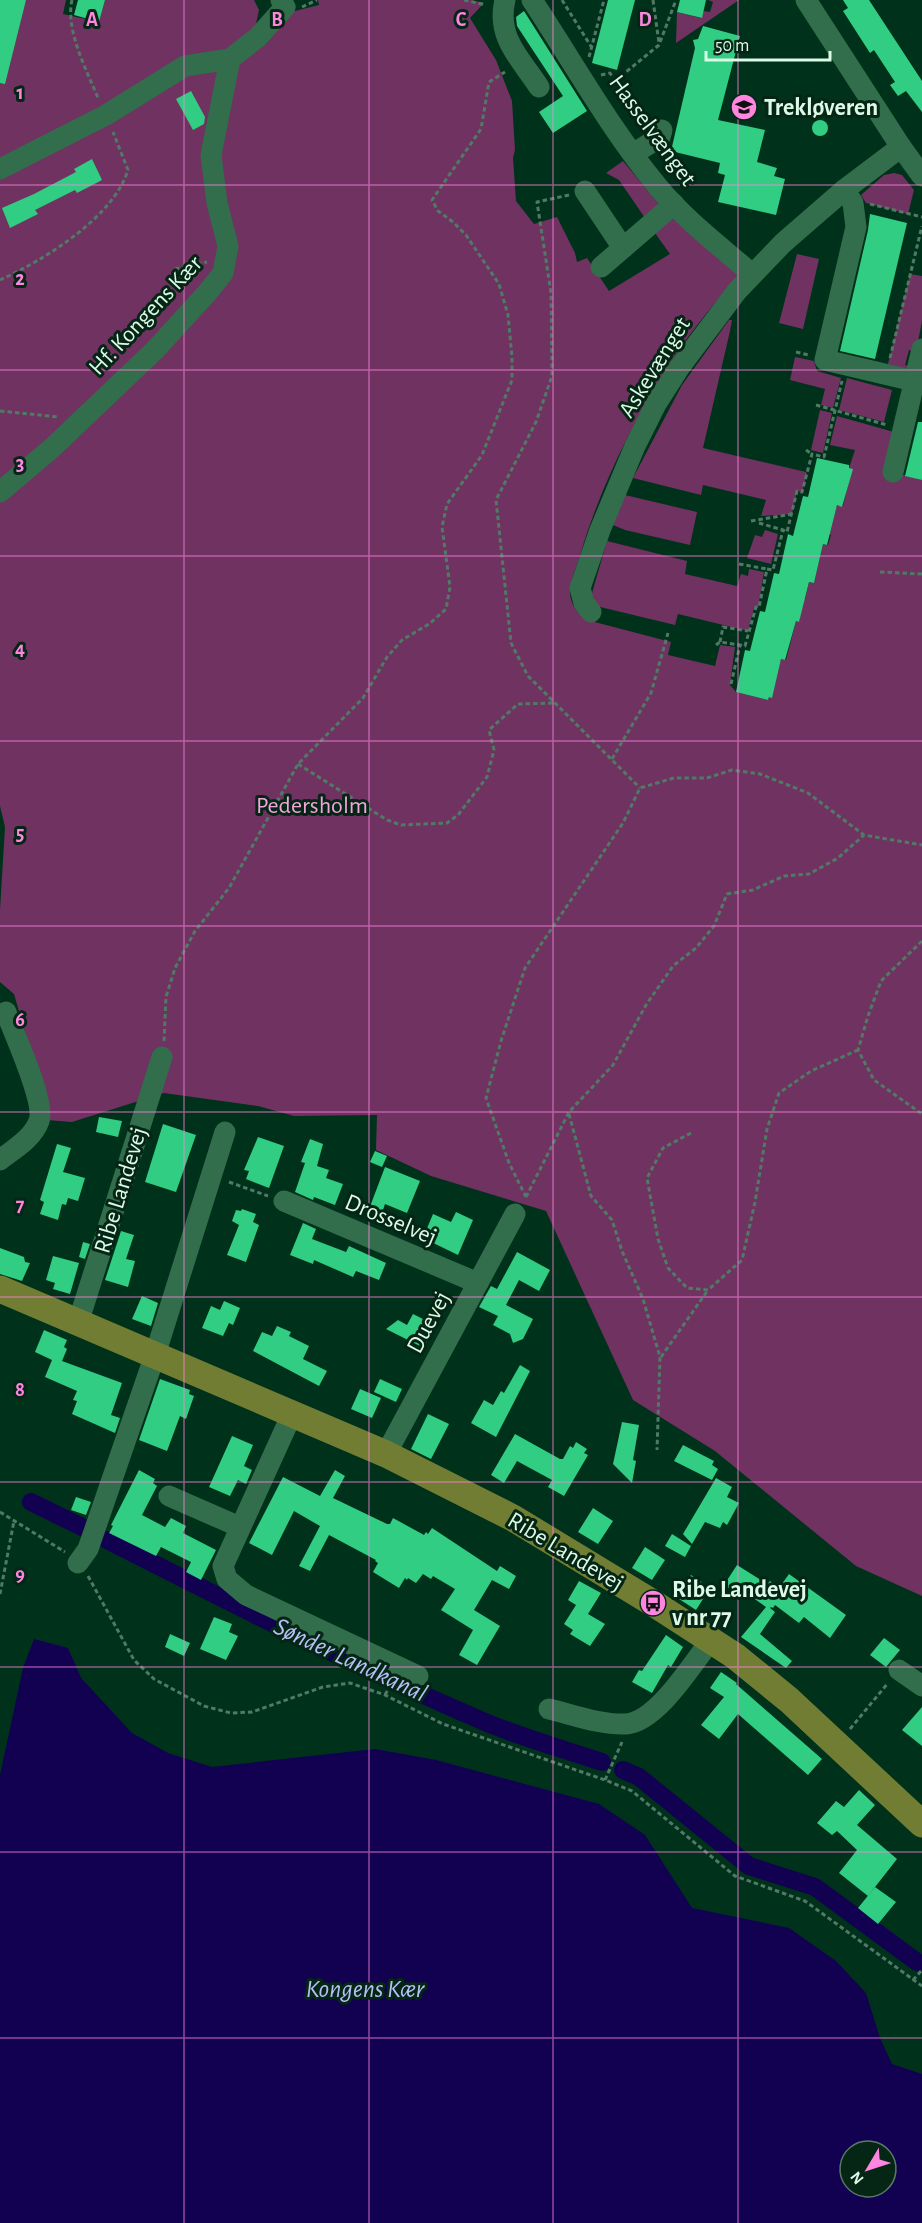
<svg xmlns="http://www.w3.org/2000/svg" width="922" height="2223" font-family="'Alegreya Sans',sans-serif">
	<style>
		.green { fill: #703261 }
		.water { fill: #120051; fill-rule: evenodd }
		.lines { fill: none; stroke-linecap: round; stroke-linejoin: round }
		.canal { stroke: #120051; stroke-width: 18 }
		.building { fill: #31cd83 }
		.path { stroke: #507a65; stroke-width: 3; stroke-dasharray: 4.5 3; stroke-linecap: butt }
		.minor { stroke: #326d4c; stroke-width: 21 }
		.major { stroke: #717d32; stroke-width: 27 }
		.grid { fill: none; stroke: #fe86e0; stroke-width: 1.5; stroke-opacity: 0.55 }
		.labels { text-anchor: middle; stroke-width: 6; stroke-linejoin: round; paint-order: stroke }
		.poi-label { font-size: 24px; font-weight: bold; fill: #dcfae6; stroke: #052515; text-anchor: start }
		.street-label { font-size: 24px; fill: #dcfae6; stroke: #052515 }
		.park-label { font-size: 24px; fill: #f2a4dd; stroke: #052515 }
		.water-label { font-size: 26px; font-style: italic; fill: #b6bff6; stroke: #052515 }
		.grid-label { font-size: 20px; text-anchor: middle; font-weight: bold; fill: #fe86e0; stroke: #052515; stroke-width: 6; stroke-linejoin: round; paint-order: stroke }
	</style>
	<rect width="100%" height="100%" fill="#00311b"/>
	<!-- green -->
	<g class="green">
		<path d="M26,0H66L63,14L99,22L105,0H254L259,10L254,33L295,11L319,5L318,0H471L484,3L470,18L496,60L512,101L515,150L513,158L516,201L534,224L557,217L575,253L577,262L587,258L609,291L670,254L655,233L672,218L737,273V277C712,306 687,336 667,368C630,427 598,492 579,559C575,570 570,582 570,594C571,605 578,614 587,620L671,642L668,655L715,666L720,645L735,647L730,685L736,692L768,700L781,659L786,660L796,621L799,622L803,598L805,599L809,582L814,583L823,544L828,545L831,535L828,534L837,505L843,506L852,469L849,468L855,450L830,445L837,416L894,432L884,475H904L922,480V1596L856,1566L715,1451L633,1400L546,1211L431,1176L376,1150L377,1115L294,1116L258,1106L164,1093L72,1122L47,1120V1107L14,994L0,982V910L5,827L0,806V67Z"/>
		<polygon points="708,0 739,0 676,43 677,12 701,18 703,11 710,12 713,2"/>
		<polygon points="623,161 662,208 645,218 619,180 606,173"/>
		<polygon points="894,173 902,175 914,190 908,214 866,203 861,195 884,175"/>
		<polygon points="797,254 819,259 803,329 779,323"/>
		<polygon points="910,274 922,276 922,321 916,352 909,350 905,365 910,367 908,372 887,368"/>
		<polygon points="729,320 732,320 730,331 703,448 806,472 807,474 802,492 797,491 792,514 761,516 766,500 703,485 701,495 633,478 682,385"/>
		<polygon points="795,357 814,361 817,371 841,378 833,408 821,405 825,389 790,380"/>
		<polygon points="847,378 892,390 884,422 839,410"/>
		<polygon points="820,410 832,413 823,453 811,450"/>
		<polygon points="625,495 697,512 690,545 625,530 613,525"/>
		<polygon points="765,530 778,534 771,564 747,558 755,535 762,537"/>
		<polygon points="607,541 687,561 685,574 737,586 741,574 748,576 749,569 764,572 758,608 754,608 748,631 678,614 675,625 596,606 590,600"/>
	</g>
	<!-- water -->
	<path class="water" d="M34,1639L68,1648L81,1678L132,1733L168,1753L212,1767L375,1749L436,1760L599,1804L645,1835L692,1908L789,1928L836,1961L866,1993L880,2038L892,2064L922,2074V2223H0V1775L23,1668ZM850,2151H886V2187H850Z"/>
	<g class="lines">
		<!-- canal -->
		<g class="canal">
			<polyline points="31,1502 84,1528"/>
			<path d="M107,1540C231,1603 356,1667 485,1722C523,1738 563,1749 602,1762"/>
			<polyline points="623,1770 639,1777 749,1866 815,1887 917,1962"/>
		</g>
	</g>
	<!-- building -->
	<g class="building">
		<polygon points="0,0 26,0 5,84 0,83"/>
		<polygon points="78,0 105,0 99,22 74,15"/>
		<polygon points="608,0 635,0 617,70 592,63"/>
		<polygon points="680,0 706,0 702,18 677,12"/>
		<polygon points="843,0 869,0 922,81 922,112 906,91 898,96 890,85 895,82 874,50 870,53 843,11 848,8"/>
		<polygon points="524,11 587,111 553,133 539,112 563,96 517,26 516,17"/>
		<polygon points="703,26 740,36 718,120 765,130 757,162 777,168 774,176 785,179 776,215 718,202 725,175 718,173 720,163 671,151 695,48 693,40 698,39"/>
		<polygon points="191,91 205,117 204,124 193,130 176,99"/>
		<circle cx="820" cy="128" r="8"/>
		<polygon points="92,159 102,180 77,193 75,190 35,210 38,214 10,228 2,208 34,194 76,172 74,169"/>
		<polygon points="870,214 907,223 875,359 840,351 868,230"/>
		<polygon points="918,422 922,422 922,480 905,476"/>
		<polygon points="817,458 849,465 849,468 853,469 842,507 837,505 827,545 823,544 814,583 809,582 799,622 796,621 785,660 781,659 772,698 769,697 768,700 736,692 745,650 750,651 760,611 765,612 774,573 779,574 788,534 793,536 803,496 808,497"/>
		<polygon points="99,1117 122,1121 118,1137 96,1132"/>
		<polygon points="163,1124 196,1135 176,1192 145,1182"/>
		<polygon points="258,1137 284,1146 269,1188 246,1179 249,1171 244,1170"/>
		<polygon points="310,1139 323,1144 317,1166 329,1170 326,1178 343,1184 335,1205 314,1197 313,1200 295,1192 305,1163 301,1162"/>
		<polygon points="57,1144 71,1148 63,1172 85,1178 78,1201 68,1198 66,1205 62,1204 58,1220 40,1214 44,1202 40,1200"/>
		<polygon points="375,1151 387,1156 382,1167 370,1162"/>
		<polygon points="385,1167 420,1181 407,1213 385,1204 379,1222 366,1217"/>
		<polygon points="242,1209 256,1214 253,1222 259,1225 246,1262 227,1255 239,1225 232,1221 236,1210 241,1211"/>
		<polygon points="456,1212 473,1220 458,1255 423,1238 433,1214 451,1222"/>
		<polygon points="303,1223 316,1229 312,1239 346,1252 349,1246 386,1263 379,1280 356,1271 353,1277 314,1260 313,1264 290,1255"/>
		<polygon points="121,1231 134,1235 126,1259 135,1261 128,1287 105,1280"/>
		<polygon points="83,1242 90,1244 85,1259 79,1257"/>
		<polygon points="0,1248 24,1257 25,1262 30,1263 22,1281 0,1274"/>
		<polygon points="517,1252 550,1270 539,1291 519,1280 506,1305 533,1319 523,1339 513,1343 510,1334 493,1325 498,1316 479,1307 491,1286 497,1289"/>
		<polygon points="53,1256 79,1263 70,1294 53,1289 55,1283 46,1280"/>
		<polygon points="142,1296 158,1303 151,1326 132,1319"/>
		<polygon points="224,1301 240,1308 233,1325 229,1323 223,1336 202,1328 211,1306 220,1310"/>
		<polygon points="413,1314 435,1325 424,1348 386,1329 398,1320 407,1325"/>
		<polygon points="277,1326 291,1332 289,1336 309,1346 303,1359 327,1371 319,1386 253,1351 262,1332 272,1336"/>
		<polygon points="44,1330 67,1340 64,1347 67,1349 62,1361 122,1383 111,1415 120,1418 115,1433 72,1414 77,1401 73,1400 77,1391 45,1377 52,1360 35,1352"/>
		<polygon points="520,1365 530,1371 496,1437 471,1423 484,1400 493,1405 501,1391 504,1393"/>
		<polygon points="160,1379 190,1390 189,1394 194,1396 186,1419 180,1416 167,1451 139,1440"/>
		<polygon points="380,1379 402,1389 396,1402 374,1392"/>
		<polygon points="360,1389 381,1398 372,1418 351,1409"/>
		<polygon points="428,1414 449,1424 431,1459 411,1449"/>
		<polygon points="622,1422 639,1425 633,1460 636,1461 632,1483 613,1464"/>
		<polygon points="515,1434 560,1459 563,1459 570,1446 573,1448 576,1442 587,1449 584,1453 588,1455 564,1496 548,1487 552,1480 517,1461 504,1483 491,1475"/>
		<polygon points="232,1436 253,1445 244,1466 252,1470 246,1484 238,1480 230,1496 209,1487"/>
		<polygon points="683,1445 714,1461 712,1465 718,1469 712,1480 674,1461"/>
		<polygon points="139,1470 155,1479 153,1483 157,1486 142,1515 165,1527 171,1518 186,1526 183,1533 216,1550 201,1580 186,1572 191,1562 161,1547 156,1556 109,1533 113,1526 111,1525"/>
		<polygon points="335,1470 345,1476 333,1498 387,1524 390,1524 393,1518 424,1535 426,1532 428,1534 432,1528 497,1571 500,1566 516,1576 509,1589 492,1580 474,1610 500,1626 477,1665 459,1655 473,1630 441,1610 455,1589 433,1576 431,1579 423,1574 416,1583 408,1578 407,1580 405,1578 399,1588 373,1572 378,1563 375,1561 376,1560 329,1535 310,1571 299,1566 320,1526 294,1511 272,1555 249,1543 283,1477 320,1496"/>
		<polygon points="716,1478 732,1487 727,1497 739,1503 727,1525 723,1522 720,1528 705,1522 692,1544 683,1534"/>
		<polygon points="76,1497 91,1502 86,1515 71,1510"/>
		<polygon points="593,1508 613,1521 598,1544 578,1532"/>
		<polygon points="672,1534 691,1546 685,1557 665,1546"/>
		<polygon points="645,1547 665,1560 652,1580 632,1568"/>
		<polygon points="737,1565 767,1584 770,1581 779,1588 789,1574 846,1615 830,1638 804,1617 799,1623 775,1605 773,1608 771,1607 770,1608 775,1612 760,1634 792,1661 786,1668 741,1637 766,1607 743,1591 740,1595 724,1585"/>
		<polygon points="691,1575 710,1588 696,1610 676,1597"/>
		<polygon points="579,1581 601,1593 588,1614 605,1624 590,1646 570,1634 573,1630 564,1624 576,1605 568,1600"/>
		<polygon points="214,1617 232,1624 229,1632 238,1636 226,1660 200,1649"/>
		<polygon points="170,1634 190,1643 184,1656 165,1647"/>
		<polygon points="666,1635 683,1647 671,1667 668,1665 652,1693 632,1682 639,1670 642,1671"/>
		<polygon points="884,1638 900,1650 886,1667 870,1655"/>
		<polygon points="721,1672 737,1683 736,1684 822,1759 808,1775 738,1714 719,1739 701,1725 724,1697 710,1688"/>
		<polygon points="922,1707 922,1746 902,1730"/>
		<polygon points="859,1790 875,1805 857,1825 897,1859 868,1896 839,1873 857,1850 837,1831 832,1835 817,1823 836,1801 844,1807"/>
		<polygon points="875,1887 896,1902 878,1924 858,1908"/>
	</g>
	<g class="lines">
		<!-- path -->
		<g class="path">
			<path d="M72,0C65,30 87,71 98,98"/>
			<polyline points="464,0 486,5"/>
			<polyline points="562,0 592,48"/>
			<polyline points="653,0 659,43"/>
			<polyline points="302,7 317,0"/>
			<polyline points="589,57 604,0"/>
			<polyline points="601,75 610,73 644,125"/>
			<polyline points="615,81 659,45 676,0"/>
			<polyline points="569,195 537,202 551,293 552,376 536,422 496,500 511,643 528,676 640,788"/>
			<polyline points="870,204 922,217"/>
			<polyline points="175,269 207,262"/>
			<path d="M0,280C44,260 113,218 128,170L113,132"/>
			<polyline points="796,352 809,355"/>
			<polyline points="890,358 922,226"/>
			<polyline points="816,405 887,425"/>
			<polyline points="0,411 58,417"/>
			<polyline points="806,450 812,454"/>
			<polyline points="751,521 792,514"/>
			<polyline points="759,523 783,530"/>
			<polyline points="739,564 767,569"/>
			<polyline points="880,572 922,574"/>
			<polyline points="720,642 723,627 748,631"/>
			<polyline points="716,645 720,642 740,645"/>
			<polyline points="731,684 740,645 745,646 756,607 759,607 767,569 773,570 783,530 787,532 797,491 802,492 812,454 824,457 842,381"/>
			<polyline points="612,759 651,693 668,633"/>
			<polyline points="298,764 387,820 401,825 447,823 458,815 487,777 494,750 489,730 518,704 556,703"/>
			<polyline points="922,941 881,981 868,1016 858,1050 874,1080 922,1114"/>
			<polyline points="164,1041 166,997 175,968 195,931 229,888 298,764 363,698 387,657 402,640 429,624 446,609 450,587 442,527 447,504 482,455 512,380 512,357 508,315 499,284 466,235 453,222 438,211 432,200 481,129 489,82 505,72"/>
			<polyline points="569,1114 591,1196 612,1220 622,1251 643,1299 660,1357 657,1450"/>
			<polyline points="691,1133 663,1148 647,1178 658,1239 668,1268 687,1288 708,1290 742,1260 755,1202 767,1129 779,1093 811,1071 858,1050"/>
			<polyline points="229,1182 268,1196"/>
			<polyline points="526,1197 509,1163 486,1098 501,1041 525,968 623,823 640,788 674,778 707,778 732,770 760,774 808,793 864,835 922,845"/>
			<polyline points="526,1197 569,1112 613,1065 646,1005 673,966 696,948 714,926 727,894 753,890 784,876 809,874 838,858 864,835"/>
			<polyline points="661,1357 708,1290"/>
			<polyline points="0,1512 65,1552"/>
			<polyline points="88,1576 134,1660 154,1679 204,1706 231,1713 252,1712 323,1687 350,1683 385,1695 443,1724 605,1780 632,1791 735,1876 805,1901 922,1986"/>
			<polyline points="0,1594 14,1521"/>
			<polyline points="385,1695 392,1683"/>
			<polyline points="850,1729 888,1683"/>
			<polyline points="605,1780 622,1742"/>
			<polyline points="913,1980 922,1970"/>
		</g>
		<!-- minor -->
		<g class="minor">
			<path d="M505,0C496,37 520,58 539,87"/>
			<path d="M532,0C573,62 610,129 658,187C685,220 720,246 752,274"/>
			<polyline points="806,0 901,147 922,176"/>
			<polyline points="633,154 660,137 662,130"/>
			<polyline points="0,169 106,115 185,66 230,59 258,37 285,7 281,0"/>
			<polyline points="844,190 853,203 856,227 825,360 914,381"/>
			<polyline points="585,191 623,248"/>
			<polyline points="601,267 674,204"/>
			<polyline points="893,472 922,349"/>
			<polyline points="0,492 52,448 155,350 207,293 223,273 228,246 217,203 211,155 230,59"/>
			<polyline points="591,612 584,603 580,588 600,530 635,446 656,404 679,368 737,291 783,243 844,190 901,147"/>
			<path d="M0,1160C14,1149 33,1138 39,1121C46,1102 14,1034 6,1012"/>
			<polyline points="284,1201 478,1283"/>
			<polyline points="78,1323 162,1057"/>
			<polyline points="292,1414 223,1566 227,1579 246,1595 418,1676"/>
			<polyline points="386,1454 515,1214"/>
			<polyline points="169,1496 240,1527"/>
			<polyline points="78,1563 88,1549 155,1355 225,1132"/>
			<polyline points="899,1670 922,1686"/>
			<path d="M549,1709C574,1715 600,1725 626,1724C657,1722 693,1663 711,1640"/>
		</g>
		<!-- major -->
		<polyline class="major" points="0,1289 386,1454 513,1518 653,1603 735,1656 789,1700 922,1824"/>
	</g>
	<!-- grid -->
	<path class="grid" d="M184,0V2223M369,0V2223M553,0V2223M738,0V2223M0,185H922M0,370H922M0,556H922M0,741H922M0,926H922M0,1112H922M0,1297H922M0,1482H922M0,1667H922M0,1852H922M0,2038H922"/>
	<!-- icons -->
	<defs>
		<symbol id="school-disc" viewBox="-11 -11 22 22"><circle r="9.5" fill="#fe86e0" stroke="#052515"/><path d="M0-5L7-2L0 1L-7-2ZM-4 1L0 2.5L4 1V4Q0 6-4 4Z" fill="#111"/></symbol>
		<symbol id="bus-disc" viewBox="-11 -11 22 22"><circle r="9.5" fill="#fe86e0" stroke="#052515"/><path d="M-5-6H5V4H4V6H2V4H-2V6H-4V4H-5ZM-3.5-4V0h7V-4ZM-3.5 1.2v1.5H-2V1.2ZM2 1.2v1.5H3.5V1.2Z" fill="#111"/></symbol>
	</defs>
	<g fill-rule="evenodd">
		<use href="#school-disc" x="729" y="92" width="30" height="30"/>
		<use href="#bus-disc" x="638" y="1588" width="30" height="30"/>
	</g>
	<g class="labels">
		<!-- poi labels -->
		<g class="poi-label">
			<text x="764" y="115">Trekløveren</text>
			<text x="672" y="1597">Ribe Landevej<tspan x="672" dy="28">v nr 77</tspan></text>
		</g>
		<!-- street labels -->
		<g class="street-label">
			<text transform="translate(653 130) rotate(54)" y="8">Hasselvænget</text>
			<text transform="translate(145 315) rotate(-47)" y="8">Hf. Kongens Kær</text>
			<text transform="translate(654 367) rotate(-58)" y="8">Askevænget</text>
			<text transform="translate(120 1190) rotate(-73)" y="8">Ribe Landevej</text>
			<text transform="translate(391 1219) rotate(23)" y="8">Drosselvej</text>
			<text transform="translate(428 1322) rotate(-62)" y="8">Duevej</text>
			<text transform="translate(566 1551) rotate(31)" y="8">Ribe Landevej</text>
		</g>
		<!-- park labels -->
		<g class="park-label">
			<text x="312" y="813">Pedersholm</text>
		</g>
		<!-- water labels -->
		<g class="water-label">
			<text transform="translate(351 1659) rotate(25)" y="9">Sønder Landkanal</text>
			<text x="365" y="1997">Kongens Kær</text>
		</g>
	</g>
	<g class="grid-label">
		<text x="92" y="26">A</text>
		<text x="277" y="26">B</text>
		<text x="461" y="26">C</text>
		<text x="645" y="26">D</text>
		<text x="20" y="99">1</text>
		<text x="20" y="285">2</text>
		<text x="20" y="470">3</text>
		<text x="20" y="655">4</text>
		<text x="20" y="840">5</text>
		<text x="20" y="1026">6</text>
		<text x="20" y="1211">7</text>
		<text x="20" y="1396">8</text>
		<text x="20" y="1581">9</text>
	</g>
	<!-- north arrow -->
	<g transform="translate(868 2169) rotate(231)"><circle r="28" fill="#052515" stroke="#5b7a69" stroke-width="1.5"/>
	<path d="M0-4.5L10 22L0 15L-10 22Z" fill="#fe86e0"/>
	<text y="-9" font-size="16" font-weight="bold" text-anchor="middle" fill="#dcfae6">N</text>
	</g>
	<!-- scale -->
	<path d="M706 51v9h124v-9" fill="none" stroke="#dcfae6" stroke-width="3"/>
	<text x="715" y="51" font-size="18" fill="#dcfae6" stroke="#052515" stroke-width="4.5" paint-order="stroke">50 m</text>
</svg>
